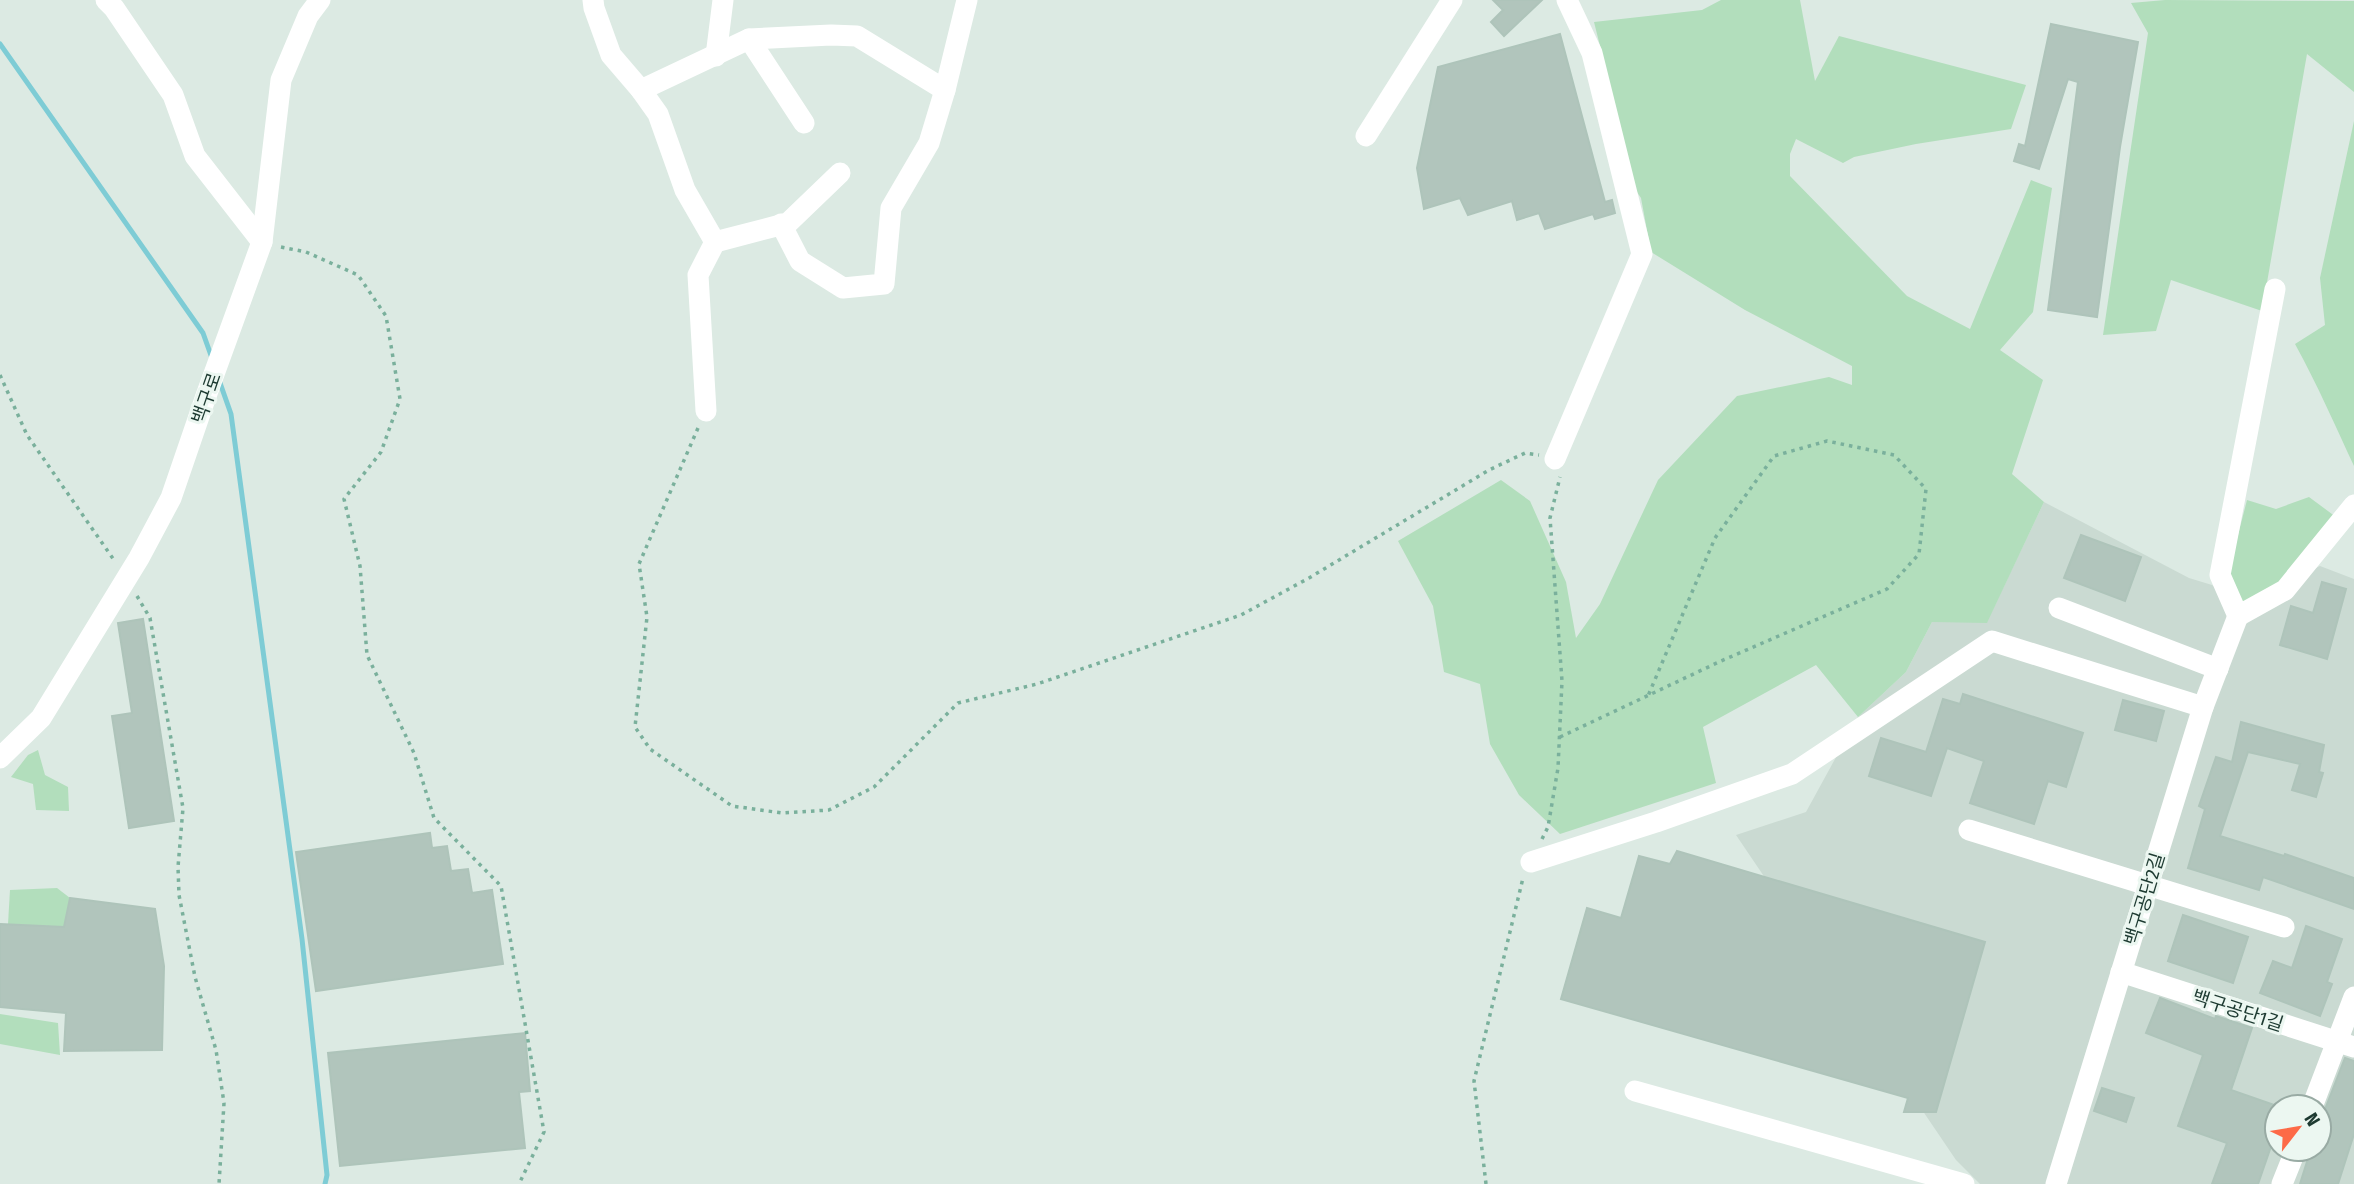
<svg xmlns="http://www.w3.org/2000/svg" width="2354" height="1184" font-family="'Fira Sans Condensed','Noto Sans KR',sans-serif">
	<style>
		.built { fill: #cadad2; fill-rule: evenodd }
		.green { fill: #b2debc }
		.lines { fill: none; stroke-linecap: round; stroke-linejoin: round }
		.stream { stroke: #7eccd5; stroke-width: 5 }
		.building { fill: #b1c5bc; stroke: #aec4ba; stroke-width: 2 }
		.path { stroke: #7ab09c; stroke-width: 3.5; stroke-dasharray: 3.5 5; stroke-linecap: butt }
		.minor { stroke: #fff; stroke-width: 21 }
		.labels { text-anchor: middle; stroke-width: 6; stroke-linejoin: round; paint-order: stroke }
		.street-label { font-size: 19px; fill: #1d3a31; stroke: #ecf7f1 }
	</style>
	<rect width="100%" height="100%" fill="#dceae3"/>
	<!-- built -->
	<path class="built" d="M2044,502L2189,578L2212,585L2237,601L2279,585L2320,566L2354,579V1184H1980L1956,1160L1736,835L1806,812L1858,717L1906,672L1932,622H1987ZM2277,1107H2319V1149H2277Z"/>
	<!-- green -->
	<g class="green">
		<polygon points="1721,0 1800,0 1815,81 1839,36 2026,85 2011,129 1916,144 1854,157 1843,163 1796,139 1790,154 1790,176 1907,296 1970,329 2031,180 2052,188 2033,312 2000,350 2043,380 2012,474 2044,502 1987,623 1932,622 1906,672 1858,717 1816,665 1703,727 1716,783 1560,834 1519,795 1490,744 1480,684 1444,672 1433,606 1398,541 1501,480 1530,501 1566,582 1576,638 1600,604 1658,480 1737,396 1829,377 1852,385 1852,366 1745,310 1651,252 1641,198 1620,167 1629,162 1594,22 1702,10"/>
		<polygon points="2165,0 2354,1 2354,92 2307,54 2262,311 2171,280 2156,331 2103,335 2148,33 2131,3"/>
		<path d="M2354,121V466C2335,425 2317,384 2295,344L2325,325L2320,278Z"/>
		<polygon points="2309,497 2336,517 2279,585 2252,602 2237,601 2227,578 2247,500 2276,509"/>
		<polygon points="38,750 45,775 68,787 69,811 36,810 33,784 11,777 28,755"/>
		<polygon points="57,888 70,898 64,927 8,924 10,890"/>
		<polygon points="0,1014 58,1023 60,1055 0,1044"/>
	</g>
	<g class="lines">
		<!-- stream -->
		<g class="stream">
			<polyline points="0,44 203,333 213,361"/>
			<polyline points="219,380 231,414 302,939 327,1175 325,1184"/>
		</g>
	</g>
	<!-- building -->
	<g class="building">
		<polygon points="1493,0 1542,0 1504,36 1491,22 1503,10"/>
		<polygon points="2051,24 2138,42 2120,147 2097,317 2048,310 2078,82 2068,79 2039,169 2014,161 2019,144 2025,146"/>
		<polygon points="1560,34 1605,202 1612,200 1615,213 1595,219 1593,214 1545,229 1539,213 1517,220 1512,201 1468,215 1460,198 1424,209 1417,168 1438,67"/>
		<polygon points="2081,535 2141,557 2125,601 2064,578"/>
		<polygon points="2322,582 2346,589 2327,659 2280,645 2291,606 2313,613"/>
		<polygon points="143,619 174,821 129,828 112,716 132,713 118,623"/>
		<polygon points="1963,694 2083,733 2066,787 2048,781 2034,824 1970,803 1984,761 1947,748 1931,796 1869,776 1881,738 1926,752 1943,699 1960,704"/>
		<polygon points="2123,700 2164,711 2156,741 2115,730"/>
		<polygon points="2241,722 2324,745 2319,772 2323,773 2316,797 2292,790 2300,764 2248,752 2220,836 2284,856 2285,854 2354,878 2354,909 2263,877 2259,890 2188,868 2205,809 2199,806 2216,757 2232,762"/>
		<polygon points="430,833 432,848 447,846 451,871 468,869 472,893 492,890 503,964 316,991 296,852"/>
		<polygon points="1677,851 1985,942 1936,1112 1904,1112 1908,1098 1561,999 1587,908 1621,918 1639,856 1670,864"/>
		<polygon points="70,898 155,909 164,966 162,1050 64,1051 66,1013 0,1007 0,924 64,927"/>
		<polygon points="2183,915 2248,937 2233,983 2168,961"/>
		<polygon points="2306,926 2342,939 2327,982 2332,984 2320,1016 2260,993 2273,961 2292,968"/>
		<polygon points="2160,998 2215,1019 2216,1016 2252,1028 2231,1090 2277,1106 2277,1129 2258,1184 2212,1184 2227,1143 2178,1126 2203,1055 2146,1033"/>
		<polygon points="525,1033 530,1091 519,1092 525,1148 340,1166 328,1053"/>
		<polygon points="2345,1058 2354,1061 2354,1134 2338,1184 2300,1184 2311,1149 2319,1149 2319,1125"/>
		<polygon points="2102,1088 2134,1098 2126,1122 2094,1111"/>
	</g>
	<g class="lines">
		<!-- path -->
		<g class="path">
			<polyline points="281,247 306,252 358,275 386,316 400,399 381,452 344,499 360,566 367,655 414,753 434,818 501,886 544,1132 519,1184"/>
			<polyline points="0,375 27,435 114,560"/>
			<polyline points="698,428 639,564 647,617 635,727 650,749 732,806 782,813 829,810 874,787 958,703 1037,684 1241,615 1309,578 1489,470 1525,453 1539,455"/>
			<polyline points="137,596 150,618 183,808 178,867 179,895 195,977 216,1050 224,1103 219,1184"/>
			<polyline points="1560,737 1721,661 1887,589 1919,554 1926,489 1894,455 1827,441 1774,456 1715,538 1648,696"/>
			<polyline points="1542,839 1548,827 1558,768 1562,681 1550,518 1560,477"/>
			<polyline points="1486,1184 1474,1081 1523,878"/>
		</g>
		<!-- minor -->
		<g class="minor">
			<polyline points="106,0 114,8 173,95 195,156 262,242"/>
			<polyline points="593,0 594,8 611,55 641,90 658,114 685,190 715,242 698,275 706,411"/>
			<polyline points="749,39 804,123"/>
			<polyline points="716,56 723,0"/>
			<polyline points="641,90 749,39 831,35 857,36 945,90 967,0"/>
			<polyline points="1366,136 1452,0"/>
			<polyline points="781,224 800,261 843,288 884,284 891,208 929,143 945,90"/>
			<polyline points="715,242 788,223 840,173"/>
			<polyline points="2275,289 2220,575 2238,616 2285,590 2354,505"/>
			<polyline points="1555,459 1642,254 1592,53 1567,0"/>
			<polyline points="2059,608 2218,669"/>
			<polyline points="0,758 41,718 139,558 171,498 206,396 262,242 281,80 308,16 320,0"/>
			<polyline points="1969,830 2284,927"/>
			<polyline points="1531,862 1656,822 1792,774 1992,641 2203,707"/>
			<polyline points="2121,972 2354,1047"/>
			<polyline points="1635,1091 1964,1184"/>
			<polyline points="2312,1107 2354,997"/>
			<polyline points="2056,1184 2203,707 2238,616"/>
			<polyline points="2282,1184 2296,1149"/>
		</g>
	</g>
	<g class="labels">
		<!-- street labels -->
		<g class="street-label">
			<text transform="translate(206 398) rotate(-71)" y="7">백구로</text>
			<text transform="translate(2144 899) rotate(-73)" y="7">백구공단2길</text>
			<text transform="translate(2238 1010) rotate(18)" y="7">백구공단1길</text>
		</g>
	</g>
	<!-- north arrow -->
	<g transform="translate(2298 1128) rotate(59)"><circle r="33" fill="#ecf7f1" stroke="#99aba4" stroke-width="2"/>
	<path d="M0-5L12 26L0 18L-12 26Z" fill="#fd6a47"/>
	<text y="-10" font-size="19" font-weight="bold" text-anchor="middle" fill="#1d3a31">N</text>
	</g>
</svg>
